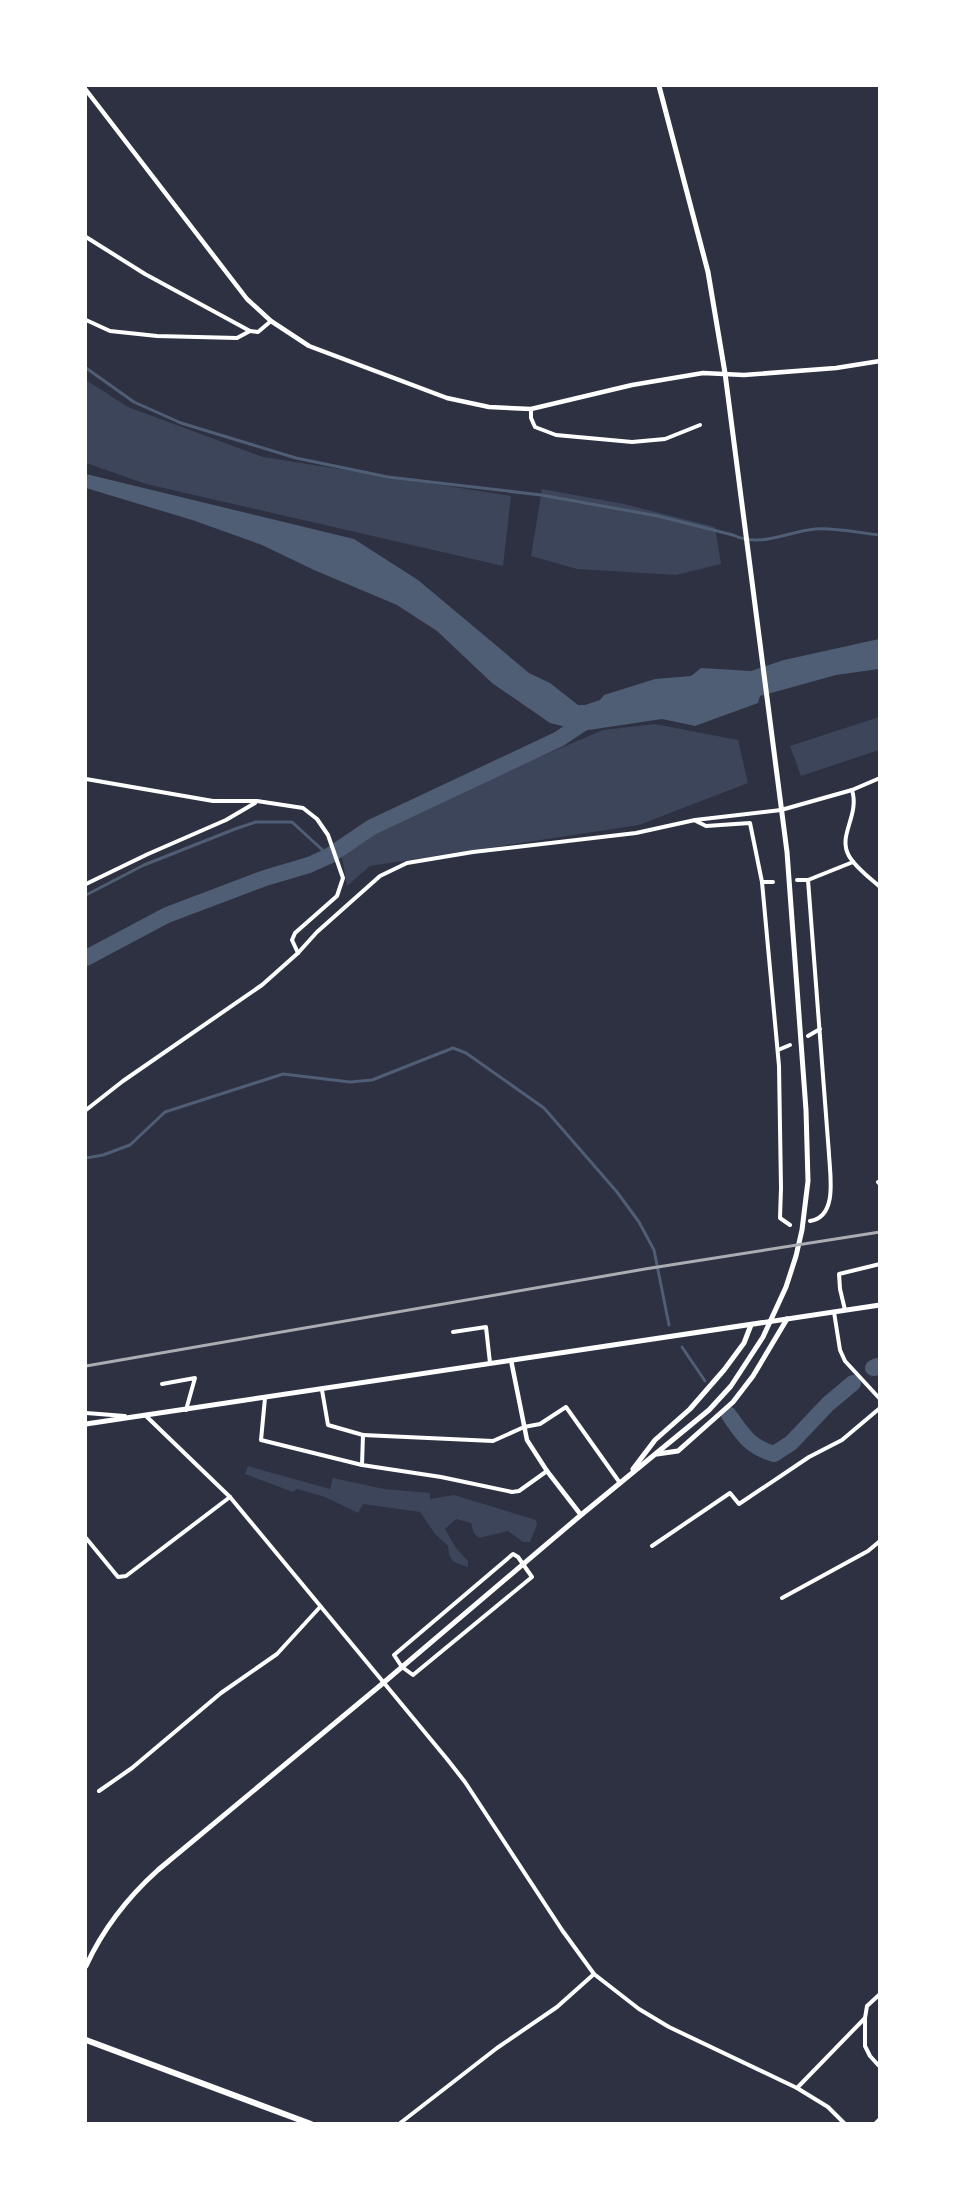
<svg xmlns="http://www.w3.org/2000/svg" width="965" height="2209" font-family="Georgia,serif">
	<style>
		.green { fill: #3c4559 }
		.water { fill: #4f5d75 }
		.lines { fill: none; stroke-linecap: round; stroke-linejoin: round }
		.stream { stroke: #4f5d75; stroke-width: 3 }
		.river { stroke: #4f5d75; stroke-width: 16 }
		.minor { stroke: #fff; stroke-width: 4 }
		.tertiary { stroke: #fff; stroke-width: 4.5 }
		.secondary { stroke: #fff; stroke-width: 5 }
		.trunk { stroke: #fff; stroke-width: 6 }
		.rail { stroke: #abadb3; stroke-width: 3 }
	</style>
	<rect width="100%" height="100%" fill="#2d3142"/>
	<!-- green -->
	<g class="green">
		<polygon points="86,380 128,407 263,457 511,496 503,566 146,484 86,463"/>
		<polygon points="542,489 624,504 715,527 721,564 676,575 577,569 531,556"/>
		<polygon points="879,717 879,750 801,776 790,746"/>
		<polygon points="655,724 738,740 748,783 639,825 370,866 347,886 342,857 362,838 469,787 603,730"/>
		<path d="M248,1466L330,1489L333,1478L384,1489L430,1493V1499L454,1495L536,1520L537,1524L530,1542H523L508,1531L479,1538L474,1533L471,1523L456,1519L445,1529L456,1548L468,1561V1567C454,1563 449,1561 448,1546L435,1534L420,1512L363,1504L358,1513L325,1497L297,1489L293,1492L245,1474Z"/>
	</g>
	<!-- water -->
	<polygon class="water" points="86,474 354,539 418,580 529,673 550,683 578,705 585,705 600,700 604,695 655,679 691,676 701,668 751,671 784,660 879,639 879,669 836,675 760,696 758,703 695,726 662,719 582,731 550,723 492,683 437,631 397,605 314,570 262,545 192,520 86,488"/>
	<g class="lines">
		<!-- stream -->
		<g class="stream">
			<path d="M86,368L134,402L181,423L296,458L388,477L541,495L658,516L733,535C761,548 786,532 815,529C833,527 860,533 880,535"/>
			<polyline points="86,895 144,865 235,829 256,822 292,822 329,856"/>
			<polyline points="86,1158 103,1155 130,1145 165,1112 283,1074 350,1082 372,1080 453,1048 466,1053 544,1108 617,1192 639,1222 654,1250 669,1325"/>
			<polyline points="682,1347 705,1381"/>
		</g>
		<!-- river -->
		<g class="river">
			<polyline points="86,958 167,915 265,878 309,865 329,856 372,827 559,739 592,717"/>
			<polyline points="873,1368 877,1366 880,1368"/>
			<path d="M729,1415C743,1435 750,1447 774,1454L791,1443L828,1404L853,1383"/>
		</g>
		<!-- minor -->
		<g class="minor">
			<polyline points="86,237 145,274 250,331 258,332 271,321"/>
			<polyline points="86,320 110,331 157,336 237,338 250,331"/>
			<polyline points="531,409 531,418 535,427 556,435 632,442 665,439 700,425"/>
			<polyline points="86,779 213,801 257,801 303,808 317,819 328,835 343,878 337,896 295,933 292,940 298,953"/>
			<path d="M852,790C860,816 837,835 849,856C856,868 870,878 880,887"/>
			<polyline points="696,821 706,826 750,823 762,882 779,1066 781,1188 780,1218 790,1225"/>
			<polyline points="797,880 808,880 853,862"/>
			<path d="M808,880L829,1154C830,1175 838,1217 810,1221"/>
			<polyline points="762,882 773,882"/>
			<polyline points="86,884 148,854 226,820 255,803"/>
			<polyline points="808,1036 820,1029"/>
			<polyline points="778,1050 790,1045"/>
			<polyline points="86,1110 123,1081 262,985 298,953 317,932 380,876 407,863 473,852 636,833 695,820 781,810 852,790 880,778"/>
			<polyline points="878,1182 880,1184"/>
			<polyline points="845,1310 840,1289 839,1274 880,1264"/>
			<polyline points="834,1312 840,1350 845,1361 880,1399"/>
			<polyline points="453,1332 486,1327 490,1363"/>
			<polyline points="162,1384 195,1378 186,1410"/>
			<polyline points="322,1390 328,1425 363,1435 362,1465 441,1477 512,1492 519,1491 547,1471"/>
			<polyline points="265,1398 261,1440 362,1465"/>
			<polyline points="86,1413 125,1416"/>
			<polyline points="146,1416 230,1497 447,1759 465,1782 562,1930 594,1974 639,2009 669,2027 797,2088 828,2107 845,2124"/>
			<polyline points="363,1435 493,1441 524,1427 540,1424 566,1407 620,1483"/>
			<polyline points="86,1538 118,1577 126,1576 230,1497"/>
			<polyline points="652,1546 730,1493 739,1504 809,1457 842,1440 880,1408"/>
			<polygon points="513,1554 518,1557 532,1577 413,1675 402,1667 394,1655"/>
			<polyline points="782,1598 868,1551 880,1541"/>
			<polyline points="99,1791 132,1768 221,1693 277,1654 320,1607"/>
			<polyline points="880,1994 867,2006 865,2018 865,2046 870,2056 880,2067"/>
			<polyline points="797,2088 865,2018"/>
			<polyline points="399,2124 497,2048 557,2007 594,1974"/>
			<polyline points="875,2124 880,2119"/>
		</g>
		<!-- tertiary -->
		<g class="tertiary">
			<polyline points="86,90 247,299 271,321 309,346 447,398 489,407 531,409 632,385 703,373 744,375 836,368 880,361"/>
			<polyline points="511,1360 527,1440 547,1471 581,1515"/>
		</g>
		<!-- secondary -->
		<g class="secondary">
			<polyline points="86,1424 880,1305"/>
			<polyline points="657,1454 678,1451 733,1402 753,1376 787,1319"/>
			<polyline points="633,1469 655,1440 690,1409 724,1370 744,1343 751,1325"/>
			<path d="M86,1966C103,1929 128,1897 158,1870L382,1684L581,1515L709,1410L731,1386L763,1337L786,1287L796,1256L802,1230L808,1181L806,1110L787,852L725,373L708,272L659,86"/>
		</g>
		<!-- trunk -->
		<polyline class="trunk" points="86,2040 311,2124"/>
		<!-- rail -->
		<polyline class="rail" points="86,1366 645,1269 880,1232"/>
	</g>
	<!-- border -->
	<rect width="965" height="2209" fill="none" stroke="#ffffff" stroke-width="174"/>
</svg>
